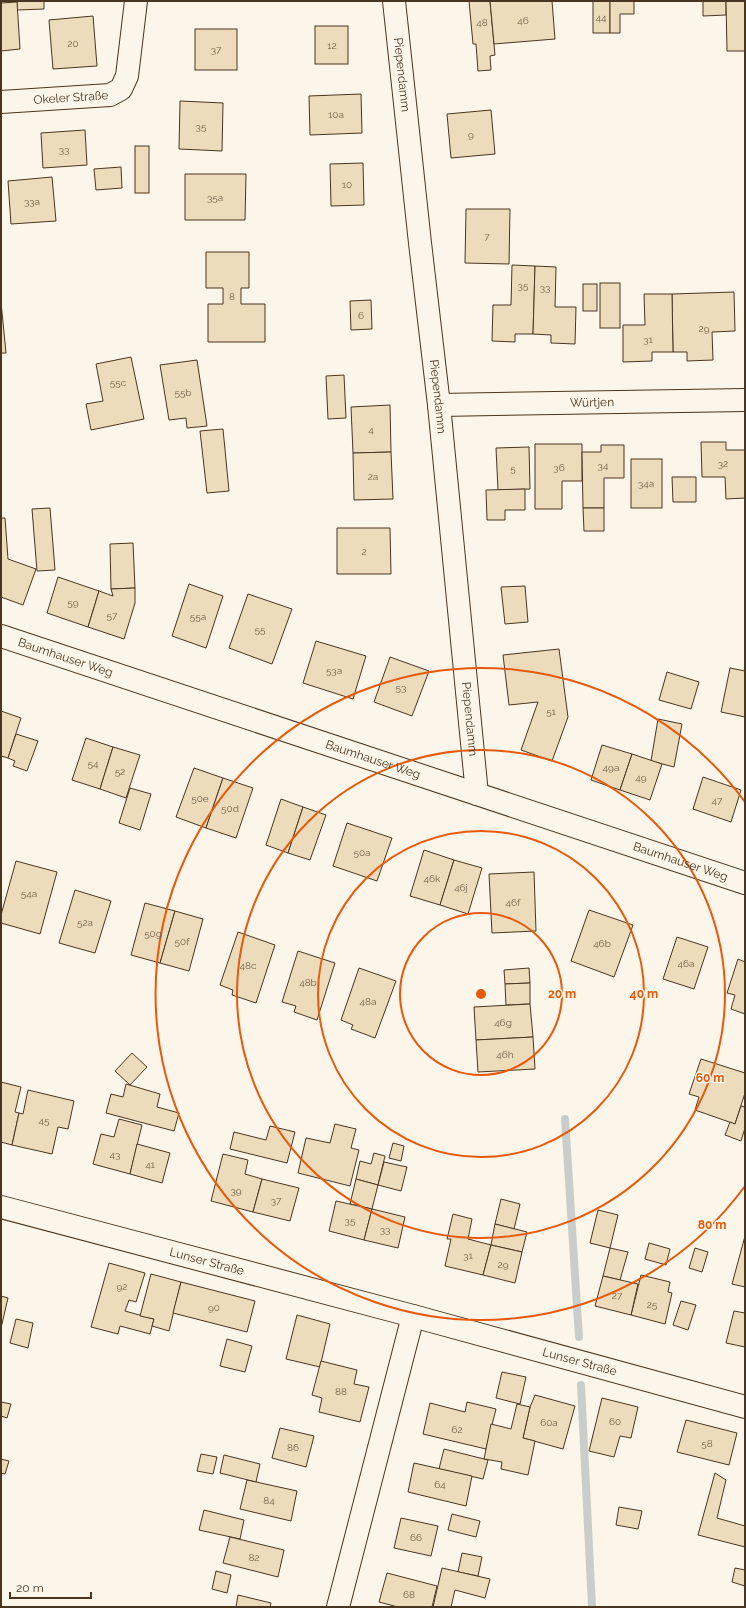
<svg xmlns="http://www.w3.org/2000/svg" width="746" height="1608" font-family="Raleway,sans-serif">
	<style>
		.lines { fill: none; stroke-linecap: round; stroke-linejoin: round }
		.stream { stroke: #c9cecd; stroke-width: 8 }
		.building { fill: #ecdcbc; stroke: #4a3520 }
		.minor-casing { stroke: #4a3520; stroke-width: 24 }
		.minor { stroke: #fbf6e9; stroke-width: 22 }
		.ring { fill: none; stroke: #e8590c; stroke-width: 2 }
		.labels { text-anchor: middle; stroke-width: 3; stroke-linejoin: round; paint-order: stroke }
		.number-label { font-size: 10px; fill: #725f47 }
		.street-label { font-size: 12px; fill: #4a3520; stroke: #fbf6e9 }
		.centre { fill: #e8590c; stroke: #fbf6e9; stroke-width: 2 }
		.ring-label { font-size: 12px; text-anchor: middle; font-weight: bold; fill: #e8590c; stroke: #fbf6e9; stroke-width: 3; stroke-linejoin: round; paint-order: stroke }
	</style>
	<rect width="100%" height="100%" fill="#fbf6e9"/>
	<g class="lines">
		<!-- stream -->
		<g class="stream">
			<polyline points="565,1119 579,1337"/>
			<polyline points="581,1385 592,1607"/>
		</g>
	</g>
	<!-- building -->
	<g class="building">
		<polygon points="17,1 44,1 44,9 17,10"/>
		<polygon points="469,1 490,1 495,55 490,56 491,70 478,71 476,44 473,44"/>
		<polygon points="490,1 552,1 555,39 494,44"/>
		<rect x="593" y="1" width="17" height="32"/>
		<polygon points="610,1 634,1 634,14 620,14 620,33 610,33"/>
		<polygon points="703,1 726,1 726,15 703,16"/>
		<polygon points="726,1 745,1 745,51 727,51"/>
		<polygon points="17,2 20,49 1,51 1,3"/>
		<polygon points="93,16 97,66 53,69 49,20"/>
		<rect x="315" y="26" width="33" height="38"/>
		<rect x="195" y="29" width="42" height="41"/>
		<polygon points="361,94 362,133 310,135 309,96"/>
		<polygon points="180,101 223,103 222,151 179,149"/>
		<polygon points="491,110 495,154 451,158 447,114"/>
		<polygon points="85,130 87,165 43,168 41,133"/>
		<rect x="135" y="146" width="14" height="47"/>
		<polygon points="363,163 364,205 331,206 330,164"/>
		<polygon points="121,167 122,188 96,190 94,169"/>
		<polygon points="185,174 246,174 245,220 185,220"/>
		<polygon points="52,177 56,221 11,224 8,181"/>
		<polygon points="466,209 510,209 509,264 465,263"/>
		<polygon points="206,252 249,252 249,288 241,288 241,304 265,304 265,342 208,342 208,304 223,304 223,288 206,288"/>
		<polygon points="512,265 535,266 533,334 515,334 515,342 492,341 493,305 511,305"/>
		<polygon points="535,266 556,267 555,307 576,307 575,344 551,343 551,335 533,334"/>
		<rect x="600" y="283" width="20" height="45"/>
		<rect x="583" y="284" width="14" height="27"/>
		<polygon points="734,292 735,331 712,332 713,360 687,361 687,352 673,352 672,294"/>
		<polygon points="644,294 672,294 673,352 652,352 652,361 623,362 623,325 645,325"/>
		<polygon points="371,300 372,329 351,330 350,301"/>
		<polygon points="1,302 6,353 1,353"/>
		<polygon points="131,357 144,419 91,430 86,404 103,401 96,364"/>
		<polygon points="197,360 207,426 187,428 186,418 169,420 160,365"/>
		<polygon points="344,375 346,418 328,419 326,376"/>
		<polygon points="390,405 391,452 353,453 351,407"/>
		<polygon points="223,429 229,491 207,493 200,431"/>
		<polygon points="701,442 726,442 726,450 745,450 745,498 726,499 725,477 702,477"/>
		<polygon points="535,444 582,444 582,481 562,481 562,509 535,509"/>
		<polygon points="601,445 624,445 624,478 604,478 604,508 583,508 582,452 601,452"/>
		<polygon points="529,447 530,489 498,490 496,448"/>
		<polygon points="391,452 393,499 354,500 353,453"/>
		<rect x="631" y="459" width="31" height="49"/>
		<polygon points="672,477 696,477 696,502 673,502"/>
		<polygon points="525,489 525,510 505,510 505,520 487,520 486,490"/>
		<polygon points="50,508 55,570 37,571 32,509"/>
		<polygon points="583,508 604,508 604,531 584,531"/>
		<polygon points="1,518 5,518 8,559 36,569 23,605 1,597"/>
		<polygon points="337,528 390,528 391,574 337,574"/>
		<polygon points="133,543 135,588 111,589 110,544"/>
		<polygon points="58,577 99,591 88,627 47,613"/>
		<polygon points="189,584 223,596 206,648 172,636"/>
		<polygon points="525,586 528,622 505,624 501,587"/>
		<polygon points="135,588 135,603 124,639 88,627 99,591 113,596 111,589"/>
		<polygon points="248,594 292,609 272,664 229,648"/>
		<polygon points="316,641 366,656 353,699 303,683"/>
		<polygon points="559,649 568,717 552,761 521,750 538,702 509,705 503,655"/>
		<polygon points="390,657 429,671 412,716 374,702"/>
		<polygon points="730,668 745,671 745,717 721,712"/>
		<polygon points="667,672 699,682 691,709 659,700"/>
		<polygon points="1,711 21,718 8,758 1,756"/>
		<polygon points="658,719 682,724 674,767 651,761"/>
		<polygon points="16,734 38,741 27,771 13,766 15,761 8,758"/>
		<polygon points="86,738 113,747 100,789 72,780"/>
		<polygon points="602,745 632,754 620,790 591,780"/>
		<polygon points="113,747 140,755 126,798 100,789"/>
		<polygon points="632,754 662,764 650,800 620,790"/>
		<polygon points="194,768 223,778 206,828 176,817"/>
		<polygon points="703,777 741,790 731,822 693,809"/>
		<polygon points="223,778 253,788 236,838 206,828"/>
		<polygon points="130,788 151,794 140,830 119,823"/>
		<polygon points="281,799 303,807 288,853 266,845"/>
		<polygon points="303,807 326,815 310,860 288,853"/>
		<polygon points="347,823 392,838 377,881 333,866"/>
		<polygon points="424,850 454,860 440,905 410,896"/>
		<polygon points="454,860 482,868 468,914 440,905"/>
		<polygon points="16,861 57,872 40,934 1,923 1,915"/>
		<polygon points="534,872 536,931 492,933 489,874"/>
		<polygon points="75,890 111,901 95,953 59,943"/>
		<polygon points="145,903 175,911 160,963 131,955"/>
		<polygon points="589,910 633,925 614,977 571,961"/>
		<polygon points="175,911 203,919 189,971 160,963"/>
		<polygon points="238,932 275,945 256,1003 232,995 233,990 220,985"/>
		<polygon points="677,937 708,947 694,989 663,979"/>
		<polygon points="298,951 335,963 317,1020 294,1012 296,1006 282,1002"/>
		<polygon points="738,959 745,962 745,1014 731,1009 735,995 727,993"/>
		<polygon points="359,968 396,981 375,1038 351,1029 353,1025 341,1020"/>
		<polygon points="529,968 530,983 505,984 504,970"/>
		<polygon points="530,983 530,1004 506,1005 505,984"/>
		<polygon points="530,1004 533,1037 476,1040 474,1007"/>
		<polygon points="533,1037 535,1069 478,1072 476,1040"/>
		<polygon points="132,1053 147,1067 130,1085 115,1071"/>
		<polygon points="701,1059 745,1073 745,1093 735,1124 695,1110 699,1097 689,1094"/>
		<polygon points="1,1082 21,1087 15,1112 19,1113 12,1145 1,1142"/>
		<polygon points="126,1084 160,1094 157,1107 179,1113 174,1131 106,1113 111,1094 123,1097"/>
		<polygon points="28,1090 74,1101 68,1129 58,1127 52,1154 12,1145 19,1113 23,1114"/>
		<polygon points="741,1106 745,1107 745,1128 741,1141 725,1135 730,1122 735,1124"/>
		<polygon points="119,1119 142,1125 130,1174 93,1164 101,1134 114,1137"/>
		<polygon points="335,1124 356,1129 351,1148 359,1150 350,1186 298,1173 306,1138 330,1143"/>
		<polygon points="270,1126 295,1132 287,1163 230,1149 234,1132 266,1140"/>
		<polygon points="393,1143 404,1146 401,1161 389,1158"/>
		<polygon points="137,1144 170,1153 162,1183 130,1174"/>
		<polygon points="374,1153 385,1156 378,1185 356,1179 360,1161 371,1164"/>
		<polygon points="223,1154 248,1160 245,1174 262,1179 253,1212 211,1201"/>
		<polygon points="384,1162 407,1167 401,1191 378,1185"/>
		<polygon points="262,1179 299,1188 290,1221 253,1212"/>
		<polygon points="356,1179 378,1185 372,1209 350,1204"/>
		<polygon points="501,1199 520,1204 514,1229 495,1224"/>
		<polygon points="336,1201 372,1209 364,1240 329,1231"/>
		<polygon points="372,1209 405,1217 398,1248 364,1240"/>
		<polygon points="598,1210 618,1215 610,1248 590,1243"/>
		<polygon points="453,1214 472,1219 468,1239 491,1245 483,1275 445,1266 451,1239 447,1239"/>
		<polygon points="495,1224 527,1232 522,1252 491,1245"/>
		<polygon points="745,1236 745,1287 732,1284"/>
		<polygon points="649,1243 670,1249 666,1265 645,1259"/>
		<polygon points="491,1245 522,1252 515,1283 483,1275"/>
		<polygon points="610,1248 628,1252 620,1280 603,1276"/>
		<polygon points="695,1248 708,1252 702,1272 689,1268"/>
		<polygon points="109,1263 145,1273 136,1302 129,1300 125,1311 154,1319 150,1334 120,1326 118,1334 91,1327"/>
		<polygon points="151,1274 181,1282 169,1331 152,1326 154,1319 140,1316"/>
		<polygon points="641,1275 670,1282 668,1292 672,1293 665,1324 631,1315"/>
		<polygon points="603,1276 638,1284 631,1315 595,1306"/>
		<polygon points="181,1282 255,1301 247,1332 173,1313"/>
		<polygon points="1,1296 8,1298 1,1328"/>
		<polygon points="681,1301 696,1305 688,1330 673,1325"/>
		<polygon points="734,1311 745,1313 745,1347 726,1343"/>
		<polygon points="297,1315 330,1324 320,1367 286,1359"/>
		<polygon points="16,1319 33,1323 28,1348 10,1343"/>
		<polygon points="227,1339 252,1346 245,1372 220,1366"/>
		<polygon points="321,1361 357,1370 354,1384 369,1387 360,1422 319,1412 322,1398 312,1395"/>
		<polygon points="502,1372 526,1377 520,1404 496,1398"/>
		<polygon points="535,1395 575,1406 563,1449 523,1438 530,1407"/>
		<polygon points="602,1398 638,1407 631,1438 620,1436 614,1457 589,1451"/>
		<polygon points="1,1402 11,1404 7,1418 1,1416"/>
		<polygon points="467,1402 496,1409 486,1449 423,1434 430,1403 465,1412"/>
		<polygon points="517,1404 530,1407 523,1438 535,1441 528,1475 501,1469 502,1462 484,1459 491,1424 511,1429"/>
		<polygon points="686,1420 737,1433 729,1465 677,1452"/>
		<polygon points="280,1428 314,1436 306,1467 272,1458"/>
		<polygon points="444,1449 488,1460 483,1479 439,1469"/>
		<polygon points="201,1454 217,1457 213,1474 197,1471"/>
		<polygon points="224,1455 260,1464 256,1482 220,1473"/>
		<polygon points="1,1459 9,1461 5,1474 1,1473"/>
		<polygon points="414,1463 472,1476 466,1506 408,1492"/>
		<polygon points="715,1473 726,1480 717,1518 745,1526 745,1547 698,1535"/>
		<polygon points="247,1480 297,1491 291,1521 240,1509"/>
		<polygon points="619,1507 642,1511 638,1529 616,1525"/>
		<polygon points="204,1510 244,1520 240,1539 199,1530"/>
		<polygon points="452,1514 480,1521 476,1537 448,1530"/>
		<polygon points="401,1518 438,1526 431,1556 394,1548"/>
		<polygon points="230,1537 284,1550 278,1577 223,1563"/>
		<polygon points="462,1553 482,1557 478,1576 458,1572"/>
		<polygon points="442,1568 490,1579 485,1598 455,1590 451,1607 433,1607"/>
		<polygon points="735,1568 745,1570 745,1586 732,1582"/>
		<polygon points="216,1571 231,1575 227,1593 212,1589"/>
		<polygon points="387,1573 437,1586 432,1607 398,1607 379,1602"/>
		<polygon points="238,1595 271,1603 270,1607 236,1607"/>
	</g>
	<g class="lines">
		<defs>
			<g id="minor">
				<path id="s1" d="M394,1L420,243L439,405L477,794"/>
				<path id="s2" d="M1,102L110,95L121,89L127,76L136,1"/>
				<path id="s3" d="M439,405L745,400"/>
				<path id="s4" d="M1,636L745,883"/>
				<path id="s5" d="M1,1207L413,1316L745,1407"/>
				<polyline points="338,1607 413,1316"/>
			</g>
		</defs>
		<!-- minor casing -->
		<use href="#minor" class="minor-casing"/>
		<!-- minor -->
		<use href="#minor" class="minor"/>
	</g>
	<!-- distance rings -->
	<g class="ring">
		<circle cx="481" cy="994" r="81"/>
		<circle cx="481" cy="994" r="163"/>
		<circle cx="481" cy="994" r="244"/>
		<path d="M745 1186A326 326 0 1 1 745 802"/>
	</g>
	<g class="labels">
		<!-- number labels -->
		<g class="number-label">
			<text x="601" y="21">44</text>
			<text x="523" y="24">46</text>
			<text x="482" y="26">48</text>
			<text x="73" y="47">20</text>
			<text x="332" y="49">12</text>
			<text x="216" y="53">37</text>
			<text x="336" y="118">10a</text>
			<text x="201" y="130">35</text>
			<text x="471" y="138">9</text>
			<text x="64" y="153">33</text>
			<text x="347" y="188">10</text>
			<text x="215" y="201">35a</text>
			<text x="32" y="205">33a</text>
			<text x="487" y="240">7</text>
			<text x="523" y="289">35</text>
			<text x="545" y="291">33</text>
			<text x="232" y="300">8</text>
			<text x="361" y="319">6</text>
			<text x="704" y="332">29</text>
			<text x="648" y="343">31</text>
			<text x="118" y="386">55c</text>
			<text x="183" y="396">55b</text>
			<text x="371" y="433">4</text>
			<text x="723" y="467">32</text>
			<text x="603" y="469">34</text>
			<text x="559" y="471">36</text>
			<text x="513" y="472">5</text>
			<text x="373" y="480">2a</text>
			<text x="646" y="487">34a</text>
			<text x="364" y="555">2</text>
			<text x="73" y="606">59</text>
			<text x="112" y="619">57</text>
			<text x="198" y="620">55a</text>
			<text x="260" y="633">55</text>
			<text x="334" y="674">53a</text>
			<text x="401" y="691">53</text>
			<text x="551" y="715">51</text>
			<text x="93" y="767">54</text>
			<text x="611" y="771">49a</text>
			<text x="120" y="775">52</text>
			<text x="641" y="781">49</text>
			<text x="200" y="802">50e</text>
			<text x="717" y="804">47</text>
			<text x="230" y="812">50d</text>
			<text x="362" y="856">50a</text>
			<text x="432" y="882">46k</text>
			<text x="461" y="891">46j</text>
			<text x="29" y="897">54a</text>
			<text x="513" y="906">46f</text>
			<text x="85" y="926">52a</text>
			<text x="153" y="937">50g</text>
			<text x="182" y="945">50f</text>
			<text x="602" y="947">46b</text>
			<text x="686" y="967">46a</text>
			<text x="248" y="969">48c</text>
			<text x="308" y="986">48b</text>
			<text x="368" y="1005">48a</text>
			<text x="503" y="1026">46g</text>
			<text x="505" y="1058">46h</text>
			<text x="44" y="1124">45</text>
			<text x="115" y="1158">43</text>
			<text x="150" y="1168">41</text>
			<text x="236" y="1194">39</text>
			<text x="276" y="1204">37</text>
			<text x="350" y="1224">35</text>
			<text x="385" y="1233">33</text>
			<text x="468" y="1259">31</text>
			<text x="503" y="1268">29</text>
			<text x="122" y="1290">92</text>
			<text x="617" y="1299">27</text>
			<text x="652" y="1308">25</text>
			<text x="214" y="1311">90</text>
			<text x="341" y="1395">88</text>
			<text x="615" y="1425">60</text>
			<text x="549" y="1426">60a</text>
			<text x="457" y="1433">62</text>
			<text x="707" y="1447">58</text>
			<text x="293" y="1451">86</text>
			<text x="440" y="1488">64</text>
			<text x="269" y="1504">84</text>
			<text x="416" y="1541">66</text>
			<text x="254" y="1561">82</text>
			<text x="409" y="1598">68</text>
		</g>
		<!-- street labels -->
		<g class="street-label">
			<text dy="4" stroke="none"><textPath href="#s1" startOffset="74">Piependamm</textPath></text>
			<text dy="4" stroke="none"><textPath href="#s2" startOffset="70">Okeler Straße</textPath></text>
			<text dy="4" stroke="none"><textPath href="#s1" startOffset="398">Piependamm</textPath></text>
			<text dy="4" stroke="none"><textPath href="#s3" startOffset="153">Würtjen</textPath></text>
			<text dy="4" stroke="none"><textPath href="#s4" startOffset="68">Baumhauser Weg</textPath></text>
			<text dy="4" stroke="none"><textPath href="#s1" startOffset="722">Piependamm</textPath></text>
			<text dy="4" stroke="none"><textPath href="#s4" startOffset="392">Baumhauser Weg</textPath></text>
			<text dy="4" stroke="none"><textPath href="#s4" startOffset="716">Baumhauser Weg</textPath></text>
			<text dy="4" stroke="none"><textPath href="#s5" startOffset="213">Lunser Straße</textPath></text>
			<text dy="4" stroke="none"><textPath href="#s5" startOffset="599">Lunser Straße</textPath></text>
		</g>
	</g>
	<circle cx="481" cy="994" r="6" class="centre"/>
	<g class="ring-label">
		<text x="562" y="998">20 m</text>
		<text x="644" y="998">40 m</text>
		<text x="710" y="1082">60 m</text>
		<text x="712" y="1229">80 m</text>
	</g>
	<!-- border -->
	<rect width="746" height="1608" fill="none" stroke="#4a3520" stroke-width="4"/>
	<!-- scale -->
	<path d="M10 1592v6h81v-6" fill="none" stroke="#4a3520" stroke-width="2"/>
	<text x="16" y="1592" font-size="12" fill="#4a3520" stroke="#fbf6e9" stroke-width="3" paint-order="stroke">20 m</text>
</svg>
